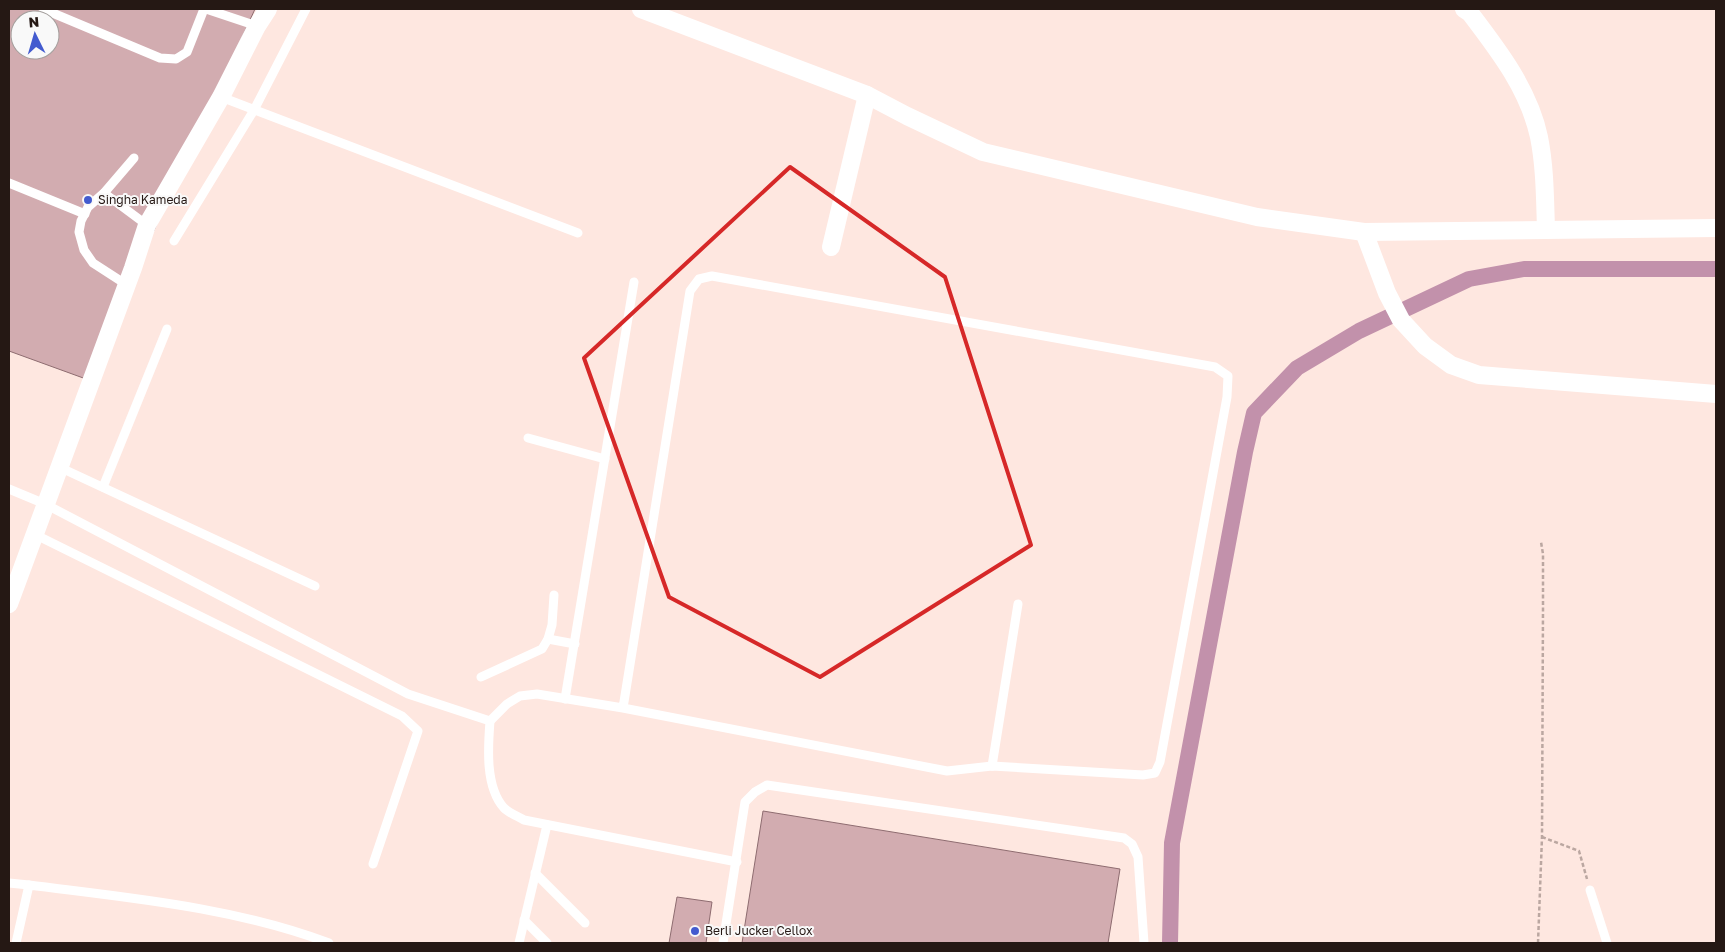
<svg xmlns="http://www.w3.org/2000/svg" width="1725" height="952" font-family="'Golos Text',sans-serif">
	<style>
		.lines { fill: none; stroke-linecap: round; stroke-linejoin: round }
		.canal { stroke: #c291ab; stroke-width: 16 }
		.building { fill: #d2acb0; stroke: #8e6c70; fill-rule: evenodd }
		.path { stroke: #bba7a1; stroke-width: 2.5; stroke-dasharray: 4 2.5; stroke-linecap: butt }
		.service { stroke: #fff; stroke-width: 9 }
		.minor { stroke: #fff; stroke-width: 18 }
		.marked { fill: none; stroke: #d62828; stroke-width: 4; stroke-linejoin: round }
		.poi-dot { fill: #435bcf; stroke: #f9f9f9; stroke-width: 2 }
		.labels { text-anchor: middle; stroke-width: 4; stroke-linejoin: round; paint-order: stroke }
		.poi-label { font-size: 12px; fill: #251814; stroke: #f9f9f9; text-anchor: start }
	</style>
	<rect width="100%" height="100%" fill="#fee7e0"/>
	<g class="lines">
		<!-- canal -->
		<polyline class="canal" points="1170,943 1172,843 1245,452 1254,413 1297,368 1359,331 1469,279 1524,269 1716,269"/>
	</g>
	<!-- building -->
	<g class="building">
		<path d="M9,9H255L86,379L9,351ZM20,20H50V50H20Z"/>
		<polygon points="763,811 1120,869 1108,943 742,943"/>
		<polygon points="677,897 712,902 706,943 669,943"/>
	</g>
	<g class="lines">
		<!-- path -->
		<g class="path">
			<polyline points="1542,837 1579,851 1587,879"/>
			<polyline points="1538,943 1542,837 1543,609 1543,554 1541,542"/>
		</g>
		<!-- service -->
		<g class="service">
			<polyline points="43,9 160,58 176,59 187,52 204,9"/>
			<polyline points="206,9 257,26"/>
			<polyline points="221,97 578,233"/>
			<polyline points="9,183 85,214"/>
			<polyline points="104,193 147,225"/>
			<polyline points="174,241 254,110 306,9"/>
			<polyline points="127,285 93,263 84,250 79,232 81,221 88,207 104,193 134,158"/>
			<polyline points="528,438 605,459"/>
			<polyline points="59,467 315,586"/>
			<polyline points="103,487 167,329"/>
			<path d="M9,489L45,504L408,694L490,721C488,747 485,787 504,808C509,813 517,816 524,820L737,862"/>
			<polyline points="34,534 402,716 418,731 373,864"/>
			<polyline points="548,639 575,644"/>
			<polyline points="481,677 542,649 548,639 552,625 554,595"/>
			<polyline points="565,699 634,282"/>
			<polyline points="490,721 507,704 520,696 537,694 623,708 947,771 992,766 1143,775 1155,773 1160,762 1227,397 1228,376 1215,367 712,276 699,279 690,291 623,708"/>
			<polyline points="992,766 1018,604"/>
			<polyline points="535,873 585,923"/>
			<polyline points="9,883 29,885"/>
			<polyline points="1590,890 1607,943"/>
			<polyline points="524,920 547,943"/>
			<path d="M16,943L29,885C130,898 233,907 329,943"/>
			<polyline points="519,943 547,825"/>
			<polyline points="723,943 745,802 755,792 767,785 1124,838 1132,844 1138,857 1144,943"/>
		</g>
		<!-- minor -->
		<g class="minor">
			<polyline points="641,9 867,95 907,116 983,152 1257,217 1364,232 1716,228"/>
			<path d="M1464,9L1470,13C1499,51 1529,90 1539,137C1545,167 1545,199 1546,230"/>
			<polyline points="1364,232 1387,293 1401,320 1425,346 1451,365 1479,375 1716,394"/>
			<polyline points="831,247 867,95"/>
			<polyline points="9,604 133,268 147,225 221,97 257,26 268,9"/>
		</g>
	</g>
	<!-- marked area -->
	<path class="marked" d="M790,167L945,277L1031,545L820,677L669,597L584,358Z"/>
	<!-- markers -->
	<g class="poi-dot">
		<circle cx="88" cy="200" r="5"/>
		<circle cx="695" cy="931" r="5"/>
	</g>
	<g class="labels">
		<!-- poi labels -->
		<g class="poi-label">
			<text x="98" y="204">Singha Kameda</text>
			<text x="705" y="935">Berli Jucker Cellox</text>
		</g>
	</g>
	<!-- border -->
	<rect width="1725" height="952" fill="none" stroke="#251814" stroke-width="20"/>
	<!-- north arrow -->
	<g transform="translate(35 35) rotate(355)"><circle r="24" fill="#f9f9f9" stroke="#a49f9d"/>
	<path d="M0-4L9 19L0 12L-9 19Z" fill="#435bcf"/>
	<text y="-8" font-size="14" font-weight="bold" text-anchor="middle" fill="#251814">N</text>
	</g>
</svg>
